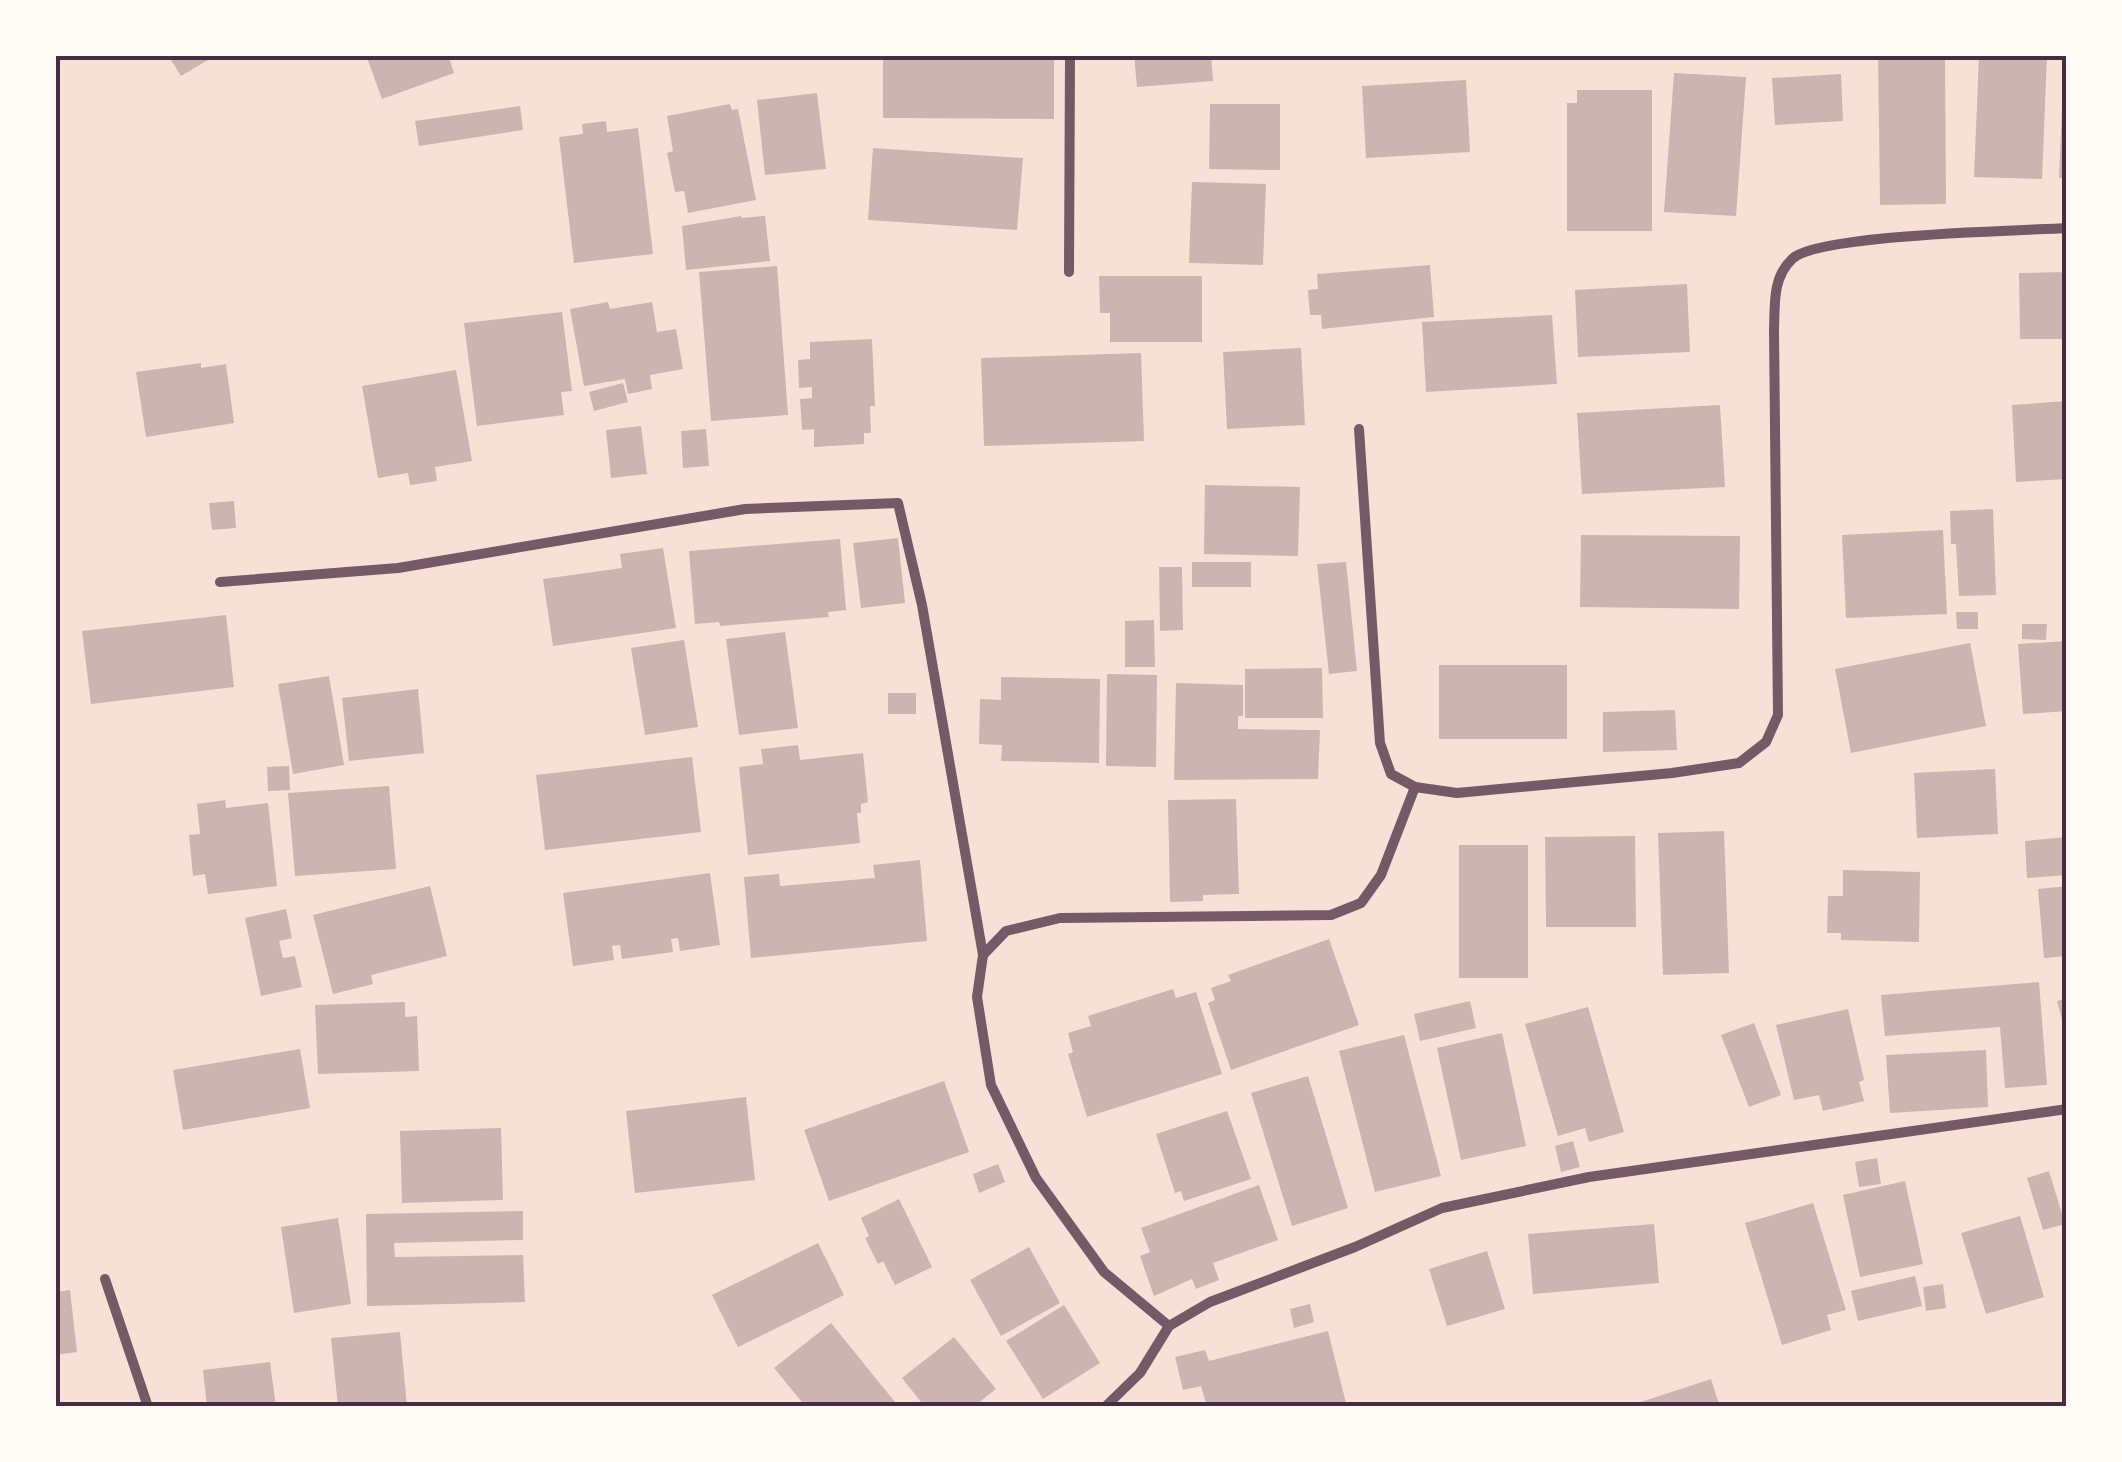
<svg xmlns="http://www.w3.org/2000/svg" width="2122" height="1462" font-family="Manrope,sans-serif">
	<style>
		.building { fill: #ccb4b1 }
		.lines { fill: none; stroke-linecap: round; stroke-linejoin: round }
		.minor { stroke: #755966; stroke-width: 10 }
		.neatline { fill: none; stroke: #4a2c40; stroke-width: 4 }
	</style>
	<rect width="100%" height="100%" fill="#f7e1d7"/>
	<!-- building -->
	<g class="building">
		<polygon points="168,55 216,55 181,76"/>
		<polygon points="366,55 448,55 454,73 382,99"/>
		<polygon points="883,55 1054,55 1054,119 883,118"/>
		<polygon points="1134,55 1211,55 1213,81 1137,87"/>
		<polygon points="1878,55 1945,55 1946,204 1880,205"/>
		<polygon points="1979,55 2047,55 2042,179 1974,177"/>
		<polygon points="1674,73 1746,77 1736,216 1664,212"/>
		<polygon points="1841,74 1843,121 1775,125 1772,78"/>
		<polygon points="1466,80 1470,152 1366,158 1362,86"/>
		<polygon points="2063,83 2067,84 2067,179 2059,178"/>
		<polygon points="1577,90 1652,90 1652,231 1567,231 1567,103 1577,103"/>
		<polygon points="817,93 826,169 765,175 757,100"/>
		<polygon points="730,104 732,110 738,109 756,200 688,213 684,191 675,192 667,153 673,151 667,116"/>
		<polygon points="1210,104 1280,104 1280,170 1209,169"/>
		<polygon points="520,106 523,130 419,146 415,121"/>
		<polygon points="606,121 607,132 638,128 653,254 574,263 559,137 583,134 582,124"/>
		<polygon points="873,148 1023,158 1017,230 868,220"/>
		<polygon points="1192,182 1266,184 1263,265 1189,263"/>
		<polygon points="741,216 741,218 765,216 770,261 686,270 682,226"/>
		<polygon points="1430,265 1434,317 1322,329 1321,315 1310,315 1308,290 1318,289 1317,274"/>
		<polygon points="777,266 788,415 711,421 699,272"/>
		<polygon points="2067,272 2067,339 2020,339 2019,273"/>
		<polygon points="1099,276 1202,276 1202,342 1110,342 1110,313 1100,313"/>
		<polygon points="1687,284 1690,352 1578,357 1575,290"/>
		<polygon points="608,302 610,309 652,302 657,332 676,329 683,369 650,375 652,389 628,394 625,379 584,386 570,309"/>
		<polygon points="562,312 572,391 561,392 564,415 477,426 464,323"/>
		<polygon points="1552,315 1557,384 1426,392 1422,322"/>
		<polygon points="872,339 875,406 870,406 871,433 864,433 864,444 814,447 814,429 802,430 800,399 812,398 812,387 799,388 798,360 810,359 810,342"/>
		<polygon points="1301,348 1305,425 1227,429 1223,352"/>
		<polygon points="1141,353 1144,441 984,446 981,358"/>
		<polygon points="201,363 201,368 226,364 234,423 146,437 136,372"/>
		<polygon points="456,370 472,461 435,467 437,481 410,485 408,473 378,478 362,386"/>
		<polygon points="623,383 628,402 594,411 589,392"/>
		<polygon points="2067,401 2067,479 2016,482 2012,405"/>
		<polygon points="1720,405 1725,487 1582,494 1577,413"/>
		<polygon points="641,426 647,474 611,478 606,430"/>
		<polygon points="706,429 709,466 683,468 681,431"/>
		<polygon points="1205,485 1300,487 1298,556 1204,554"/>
		<polygon points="234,501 236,528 212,530 209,503"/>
		<polygon points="1993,509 1996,595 1959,596 1956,544 1951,544 1950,511"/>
		<polygon points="1943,530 1947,614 1846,618 1842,535"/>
		<polygon points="1581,535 1740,536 1739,609 1580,607"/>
		<polygon points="898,538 905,603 861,608 853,543"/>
		<polygon points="840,539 846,610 828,612 829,617 720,626 719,622 695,624 689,551"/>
		<polygon points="663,548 676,628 553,646 543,579 622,568 620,554"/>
		<rect x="1192" y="562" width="59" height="25"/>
		<polygon points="1346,562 1357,671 1329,674 1317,564"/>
		<polygon points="1159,567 1182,567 1183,630 1160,631"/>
		<polygon points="1956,612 1978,612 1978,629 1957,629"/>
		<polygon points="226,615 234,687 91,704 82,631"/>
		<polygon points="1154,620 1155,667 1125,667 1125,621"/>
		<polygon points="2022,624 2047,624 2046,640 2022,639"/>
		<polygon points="785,632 798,728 739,735 726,639"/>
		<polygon points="684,640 698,727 645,735 631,648"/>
		<polygon points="2067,641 2067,711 2023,714 2018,644"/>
		<polygon points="1970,643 1986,726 1851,753 1835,669"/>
		<rect x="1439" y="665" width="128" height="74"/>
		<polygon points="1322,668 1323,718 1245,718 1245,669"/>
		<polygon points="1107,674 1157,675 1156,767 1106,766"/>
		<polygon points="329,676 344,765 293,774 278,684"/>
		<polygon points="1001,677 1100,679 1099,763 1001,761 1002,745 979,744 980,699 1001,700"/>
		<polygon points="1176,683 1243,685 1243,716 1238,716 1238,729 1320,730 1318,779 1174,780"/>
		<polygon points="418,689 424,753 349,761 342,698"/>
		<rect x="888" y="693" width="28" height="21"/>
		<polygon points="1675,710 1677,750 1603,752 1603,712"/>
		<polygon points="798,745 800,760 863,753 868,802 861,804 861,813 857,813 860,843 748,855 739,767 763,764 761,749"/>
		<polygon points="692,757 701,832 545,850 536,775"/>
		<polygon points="289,766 290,790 268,791 267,767"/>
		<polygon points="1995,769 1998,834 1917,838 1914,773"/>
		<polygon points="389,786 396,869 295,876 288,793"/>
		<polygon points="1236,799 1239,894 1203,895 1203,901 1170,902 1168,800"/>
		<polygon points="225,800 226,808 268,803 277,886 208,894 205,874 193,876 189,835 200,834 197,804"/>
		<polygon points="1724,831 1729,973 1663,975 1658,833"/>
		<polygon points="1635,836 1636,927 1546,927 1545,837"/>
		<polygon points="2067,837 2067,875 2027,878 2025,841"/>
		<rect x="1459" y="845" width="69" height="133"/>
		<polygon points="920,860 927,941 751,958 744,877 779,874 780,886 875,878 873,865"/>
		<polygon points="1843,870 1920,872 1919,942 1841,940 1841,933 1827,933 1828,896 1843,896"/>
		<polygon points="710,873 720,945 680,951 678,938 671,939 673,952 622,959 620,945 612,946 614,960 573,966 563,893"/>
		<polygon points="430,886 447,956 371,975 373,984 333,994 313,915"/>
		<polygon points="2067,886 2067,956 2044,958 2038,889"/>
		<polygon points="286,909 292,938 279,941 283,958 295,956 302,987 261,996 245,918"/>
		<polygon points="1329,939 1359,1025 1231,1070 1208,1003 1215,1000 1211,988 1231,981 1228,975"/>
		<polygon points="2039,982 2047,1085 2005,1088 2000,1027 1885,1036 1881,995"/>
		<polygon points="1173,989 1176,998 1196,992 1222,1074 1087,1117 1068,1054 1073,1052 1068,1033 1091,1026 1088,1016"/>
		<polygon points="2067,998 2067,1035 2066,1035 2057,1001"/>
		<polygon points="1470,1001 1476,1028 1420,1041 1414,1014"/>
		<polygon points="405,1002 405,1017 417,1016 419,1071 318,1074 315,1005"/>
		<polygon points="1588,1007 1624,1132 1589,1142 1585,1128 1558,1136 1525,1024"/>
		<polygon points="1848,1009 1864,1080 1859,1082 1864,1101 1823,1111 1819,1095 1794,1100 1776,1025"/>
		<polygon points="1754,1023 1781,1095 1749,1107 1721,1035"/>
		<polygon points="1502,1033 1526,1146 1461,1160 1437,1048"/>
		<polygon points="1404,1035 1441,1176 1375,1192 1339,1051"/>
		<polygon points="300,1049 310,1108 183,1130 173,1070"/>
		<polygon points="1986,1050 1988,1107 1890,1113 1886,1055"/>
		<polygon points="1308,1076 1348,1208 1292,1226 1251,1093"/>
		<polygon points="944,1081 969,1152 829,1201 804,1130"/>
		<polygon points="746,1097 755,1180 635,1193 626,1111"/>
		<polygon points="1227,1111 1251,1179 1184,1201 1181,1191 1175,1193 1156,1134"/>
		<polygon points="501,1128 503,1200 402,1203 400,1131"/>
		<polygon points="1573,1141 1580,1167 1561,1172 1555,1146"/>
		<polygon points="1877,1158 1881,1184 1859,1187 1855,1162"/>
		<polygon points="998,1164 1005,1182 979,1193 973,1174"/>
		<polygon points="2049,1171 2065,1224 2043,1230 2027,1178"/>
		<polygon points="1905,1181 1923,1264 1860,1277 1843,1195"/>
		<polygon points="1259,1185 1278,1240 1213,1263 1219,1280 1196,1289 1192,1279 1154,1296 1140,1256 1150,1252 1141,1228"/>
		<polygon points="899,1199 932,1267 895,1285 883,1261 878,1264 865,1238 869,1236 861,1218"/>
		<polygon points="1813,1203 1846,1310 1827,1315 1831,1330 1782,1345 1745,1223"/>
		<polygon points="523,1211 523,1240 394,1243 395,1257 523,1255 525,1302 367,1306 366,1214"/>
		<polygon points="2020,1216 2044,1297 1986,1314 1961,1233"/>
		<polygon points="338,1218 351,1304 294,1313 281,1227"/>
		<polygon points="1654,1224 1659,1283 1533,1294 1528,1234"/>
		<polygon points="818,1243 844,1295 738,1347 712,1295"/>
		<polygon points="1029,1247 1060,1303 1001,1336 970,1280"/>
		<polygon points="1487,1251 1505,1309 1447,1326 1429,1269"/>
		<polygon points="1915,1276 1922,1306 1858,1321 1851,1291"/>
		<polygon points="1943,1284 1946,1308 1926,1311 1923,1287"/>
		<polygon points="70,1290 77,1352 55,1355 55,1292"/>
		<polygon points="1310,1304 1314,1322 1294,1328 1290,1309"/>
		<polygon points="1064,1305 1100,1363 1043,1399 1006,1341"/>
		<polygon points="831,1323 899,1407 806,1407 774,1368"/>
		<polygon points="1328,1331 1347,1407 1207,1407 1201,1386 1183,1390 1175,1357 1205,1350 1209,1361"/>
		<polygon points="400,1332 407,1407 338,1407 331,1338"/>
		<polygon points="954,1337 996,1389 973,1407 925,1407 902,1378"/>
		<polygon points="270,1362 276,1407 207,1407 203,1370"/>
		<polygon points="1711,1379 1720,1407 1640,1407 1638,1403"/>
	</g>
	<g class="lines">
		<!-- minor -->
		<g class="minor">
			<polyline points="1069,272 1070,55"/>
			<path d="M1359,429L1380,743L1391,774L1415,787L1457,793L1672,773L1739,763L1766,742L1778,715L1774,331C1775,306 1772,278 1792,259C1818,234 2020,231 2067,228"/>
			<polyline points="220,582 398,568 745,509 898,503 922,605 983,955"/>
			<polyline points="105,1279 148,1407"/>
			<polyline points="1169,1326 1104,1272 1036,1178 991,1085 977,997 983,955 1006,931 1060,918 1331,915 1361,903 1381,875 1415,787"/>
			<polyline points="1105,1407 1140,1373 1169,1326 1210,1302 1355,1247 1442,1208 1589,1177 2067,1109"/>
		</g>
	</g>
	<!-- border -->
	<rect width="2122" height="1462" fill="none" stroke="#fffaf5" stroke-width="115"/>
	<rect x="58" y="58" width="2006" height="1346" class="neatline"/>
</svg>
